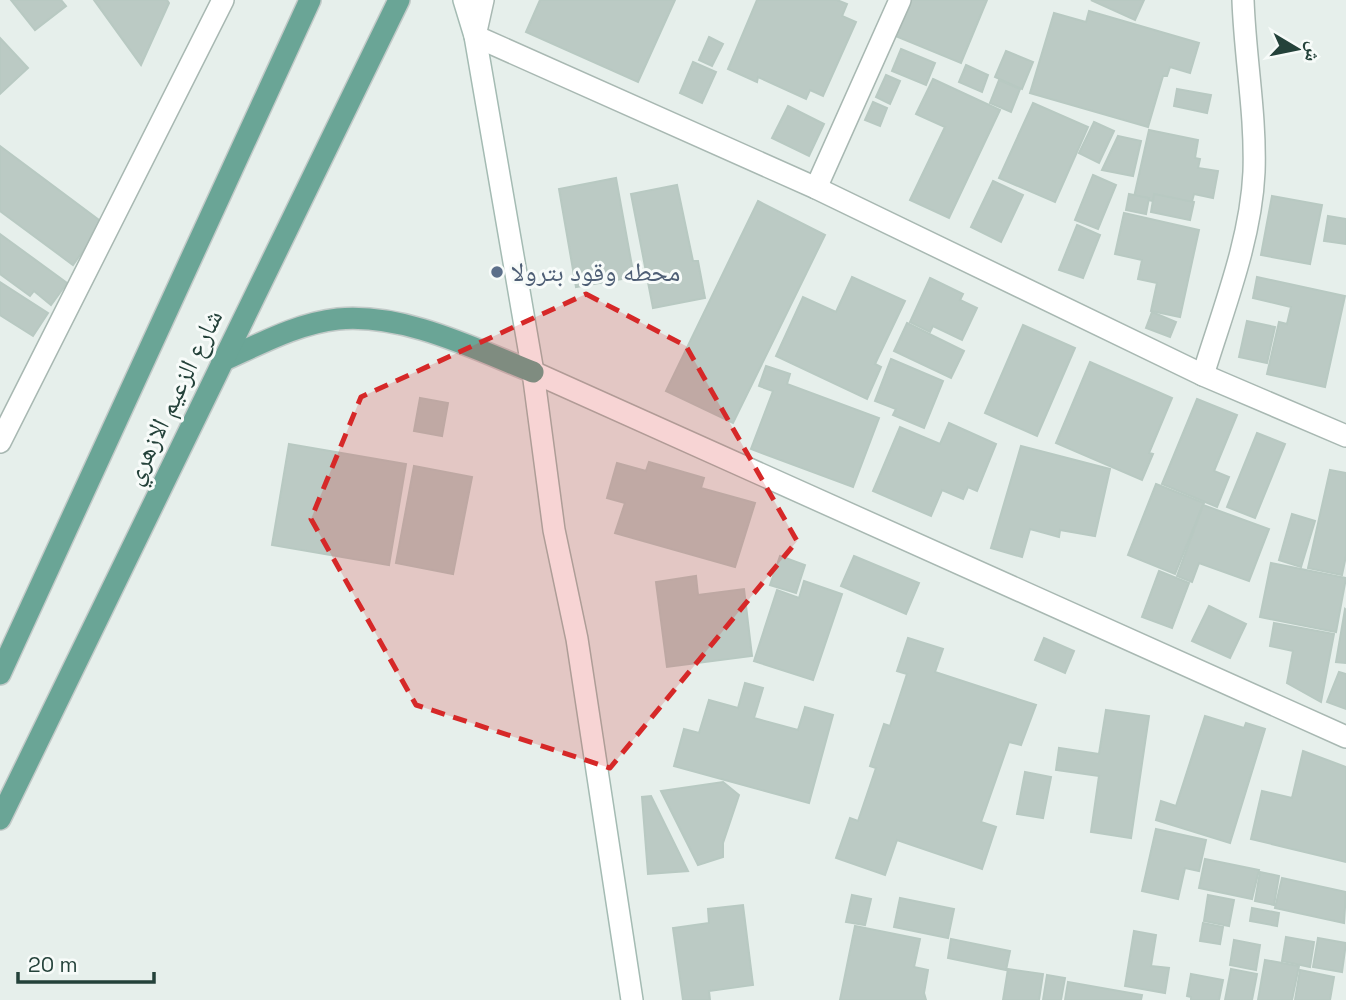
<svg xmlns="http://www.w3.org/2000/svg" width="1346" height="1000" font-family="'Space Grotesk','Noto Naskh Arabic',sans-serif">
	<style>
		.building { fill: #bbcac4; stroke: #b8c9c2; stroke-width: 2 }
		.lines { fill: none; stroke-linecap: round; stroke-linejoin: round }
		.street-casing { stroke: #a8b8b2; stroke-width: 24 }
		.secondary-casing { stroke: #a4bbb3; stroke-width: 24 }
		.primary-casing { stroke: #c2cac8; stroke-width: 24 }
		.street { stroke: #fff; stroke-width: 21 }
		.secondary { stroke: #fff; stroke-width: 21 }
		.primary { stroke: #6aa596; stroke-width: 21 }
		.marked { fill: #d62828; fill-opacity: 0.2; stroke: #d62828; stroke-width: 5; stroke-dasharray: 14 9; stroke-linejoin: round }
		.service-dot { fill: #5c6f8a; stroke: #f7fbf9; stroke-width: 2.5 }
		.labels { text-anchor: middle; stroke-width: 6; stroke-linejoin: round; paint-order: stroke }
		.service-label { font-size: 26px; fill: #4e5e75; stroke: #f7fbf9; text-anchor: start }
		.street-label { font-size: 26px; fill: #24423a; stroke: #f7fbf9 }
	</style>
	<rect width="100%" height="100%" fill="#e6efeb"/>
	<!-- building -->
	<g class="building">
		<polygon points="11,0 61,0 66,6 35,30"/>
		<polygon points="94,0 167,0 169,3 141,65"/>
		<polygon points="540,0 675,0 638,82 526,32"/>
		<polygon points="757,0 837,0 847,4 842,16 856,22 823,96 810,90 806,99 758,77 757,82 728,69"/>
		<polygon points="908,0 987,0 961,63 893,35"/>
		<polygon points="1091,0 1144,0 1135,20"/>
		<polygon points="1089,11 1199,43 1190,73 1170,67 1167,76 1163,76 1148,127 1030,93 1054,13 1086,22"/>
		<polygon points="709,37 723,44 712,66 699,60"/>
		<polygon points="0,38 28,68 0,94"/>
		<polygon points="901,49 935,63 926,85 892,71"/>
		<polygon points="1006,51 1033,62 1022,89 995,77"/>
		<polygon points="693,62 716,72 702,103 680,93"/>
		<polygon points="966,65 988,75 982,92 959,82"/>
		<polygon points="886,75 900,81 890,104 876,97"/>
		<polygon points="933,79 1000,110 949,218 910,200 945,127 916,114"/>
		<polygon points="999,80 1020,89 1011,112 990,103"/>
		<polygon points="1177,89 1211,95 1207,113 1174,106"/>
		<polygon points="873,102 887,108 880,126 865,120"/>
		<polygon points="1033,103 1088,127 1055,202 999,178"/>
		<polygon points="788,106 824,124 809,156 772,138"/>
		<polygon points="1094,122 1114,131 1099,163 1079,153"/>
		<polygon points="1149,130 1198,140 1195,158 1200,159 1198,168 1218,171 1213,198 1194,194 1190,209 1134,197"/>
		<polygon points="1118,136 1141,141 1133,176 1102,170"/>
		<polygon points="0,146 103,223 73,265 0,211"/>
		<polygon points="1093,175 1116,185 1098,229 1075,220"/>
		<polygon points="616,178 634,277 576,287 559,189"/>
		<polygon points="993,181 1023,195 1001,242 971,227"/>
		<polygon points="677,185 693,261 698,261 705,298 653,308 631,194"/>
		<polygon points="1129,194 1149,198 1146,214 1126,210"/>
		<polygon points="1154,194 1194,202 1190,220 1151,212"/>
		<polygon points="1272,196 1322,205 1310,264 1261,255"/>
		<polygon points="758,201 825,235 733,423 666,391"/>
		<polygon points="1124,213 1199,230 1180,317 1151,311 1157,283 1138,279 1142,260 1115,254"/>
		<polygon points="1328,216 1346,219 1346,244 1324,241"/>
		<polygon points="1077,225 1100,235 1083,278 1059,270"/>
		<polygon points="0,234 67,283 51,305 34,291 30,296 0,274"/>
		<polygon points="852,277 905,301 875,364 881,367 867,399 776,356 803,297 836,312"/>
		<polygon points="1257,277 1345,296 1325,387 1267,374 1279,322 1287,324 1291,307 1253,298"/>
		<polygon points="930,278 963,294 960,300 977,308 962,340 933,326 930,332 910,322"/>
		<polygon points="0,282 48,313 33,336 0,315"/>
		<polygon points="1152,312 1176,322 1170,337 1146,328"/>
		<polygon points="1247,321 1275,327 1267,363 1239,357"/>
		<polygon points="907,323 964,351 951,378 894,351"/>
		<polygon points="1023,325 1075,348 1037,436 985,413"/>
		<polygon points="891,359 943,381 924,428 893,415 896,409 875,401"/>
		<polygon points="1090,362 1172,398 1149,453 1153,454 1142,480 1056,443"/>
		<polygon points="766,366 790,374 787,384 879,418 853,487 751,449 773,391 759,386"/>
		<polygon points="420,398 448,403 442,436 414,431"/>
		<polygon points="1197,399 1237,415 1214,471 1229,477 1217,507 1162,484"/>
		<polygon points="949,423 996,444 977,491 968,487 963,499 942,490 931,516 873,491 900,427 940,444"/>
		<polygon points="1257,433 1285,444 1255,518 1227,507"/>
		<polygon points="289,444 406,464 389,565 272,545"/>
		<polygon points="1021,446 1110,469 1095,536 1060,530 1059,537 1030,529 1022,557 991,548"/>
		<polygon points="649,462 704,478 701,488 755,503 735,567 615,533 625,503 607,498 617,463 646,471"/>
		<polygon points="414,466 472,477 453,574 396,563"/>
		<polygon points="1330,470 1346,473 1346,556 1342,575 1308,568"/>
		<polygon points="1156,484 1204,503 1175,574 1128,555"/>
		<polygon points="1203,505 1269,529 1249,581 1199,563 1192,582 1177,576"/>
		<polygon points="1292,514 1315,521 1301,567 1279,560"/>
		<polygon points="780,556 805,565 796,593 770,585"/>
		<polygon points="854,556 919,583 906,614 841,586"/>
		<polygon points="1271,563 1346,578 1336,632 1260,617"/>
		<polygon points="1159,571 1189,583 1172,628 1142,617"/>
		<polygon points="696,576 698,595 744,589 752,656 667,667 656,582"/>
		<polygon points="804,581 842,594 813,680 754,661 777,590 799,598"/>
		<polygon points="1209,606 1246,624 1230,658 1192,641"/>
		<polygon points="1345,609 1346,610 1346,663 1336,662"/>
		<polygon points="1274,623 1334,634 1321,702 1287,683 1293,651 1270,646"/>
		<polygon points="908,638 943,649 935,672 1036,705 1021,745 1009,742 981,822 996,827 982,869 897,840 885,875 836,858 850,818 858,821 876,768 870,766 884,724 890,726 907,674 897,671"/>
		<polygon points="1044,638 1074,651 1065,673 1035,660"/>
		<polygon points="1339,672 1346,674 1346,709 1327,702"/>
		<polygon points="745,683 763,688 754,718 798,730 805,707 833,715 809,803 674,766 684,729 699,733 709,700 738,708"/>
		<polygon points="1106,710 1149,716 1131,838 1091,832 1099,776 1056,770 1059,748 1099,754"/>
		<polygon points="1205,716 1244,728 1246,723 1265,729 1230,843 1156,820 1161,801 1176,806"/>
		<polygon points="1303,751 1346,767 1346,862 1251,839 1262,791 1292,798"/>
		<polygon points="1025,772 1051,777 1043,818 1017,814"/>
		<polygon points="723,782 739,795 723,843 723,857 698,865 661,791"/>
		<polygon points="651,796 688,871 648,874 642,797"/>
		<polygon points="1156,829 1206,840 1199,871 1185,868 1178,899 1142,891"/>
		<polygon points="1205,859 1259,870 1252,899 1199,888"/>
		<polygon points="1260,872 1279,876 1274,905 1255,901"/>
		<polygon points="1282,878 1346,892 1344,923 1275,908"/>
		<polygon points="852,895 871,899 865,925 846,922"/>
		<polygon points="1208,895 1234,900 1229,926 1204,921"/>
		<polygon points="900,898 954,909 948,938 894,927"/>
		<polygon points="743,905 753,985 709,991 710,1000 683,1000 673,928 709,923 708,909"/>
		<polygon points="1252,908 1279,913 1277,926 1250,921"/>
		<polygon points="1203,923 1223,927 1220,944 1200,941"/>
		<polygon points="855,926 920,939 914,967 928,970 924,993 926,1000 840,1000"/>
		<polygon points="1134,931 1156,935 1151,966 1169,968 1165,993 1125,986"/>
		<polygon points="1286,937 1314,942 1310,967 1282,961"/>
		<polygon points="1318,938 1346,943 1342,972 1313,967"/>
		<polygon points="951,939 1010,951 1006,970 948,958"/>
		<polygon points="1234,940 1260,945 1256,970 1230,965"/>
		<polygon points="1265,960 1299,966 1292,1000 1258,1000"/>
		<polygon points="1008,969 1043,974 1039,1000 1003,1000"/>
		<polygon points="1231,969 1257,974 1252,1000 1225,1000"/>
		<polygon points="1300,970 1334,977 1330,1000 1295,1000"/>
		<polygon points="1191,974 1223,980 1219,1000 1191,1000 1191,997 1187,996"/>
		<polygon points="1047,975 1065,978 1061,1000 1043,1000"/>
		<polygon points="1068,982 1142,995 1141,1000 1065,1000"/>
	</g>
	<g class="lines">
		<defs>
			<g id="street">
				<polyline points="483,0 475,36 816,188 1203,375 1346,436"/>
				<polyline points="816,188 900,0"/>
				<polyline points="533,372 1346,737"/>
				<path d="M1203,375C1223,310 1251,240 1254,172C1256,114 1245,58 1243,0"/>
				<polyline points="0,442 223,0"/>
			</g>
			<polyline id="secondary" points="464,0 475,36 533,372 554,530 577,639 632,1000"/>
			<g id="primary">
				<path d="M222,361C258,345 298,323 338,319C404,313 473,348 533,372"/>
				<polyline points="0,674 310,0"/>
				<polyline points="0,819 399,0"/>
			</g>
		</defs>
		<!-- street casing -->
		<use href="#street" class="street-casing"/>
		<!-- secondary casing -->
		<use href="#secondary" class="secondary-casing"/>
		<!-- primary casing -->
		<use href="#primary" class="primary-casing"/>
		<!-- street -->
		<use href="#street" class="street"/>
		<!-- secondary -->
		<use href="#secondary" class="secondary"/>
		<!-- primary -->
		<use href="#primary" class="primary"/>
	</g>
	<!-- marked area -->
	<path class="marked" d="M586,294L686,346L797,541L610,768L416,705L311,519L361,397Z"/>
	<!-- markers -->
	<circle class="service-dot" cx="497" cy="272" r="7"/>
	<g class="labels">
		<!-- service labels -->
		<g class="service-label">
			<text x="511" y="281">محطه وقود بترولا</text>
		</g>
		<!-- street labels -->
		<g class="street-label">
			<text transform="translate(173 397) rotate(-64)" y="9">شارع الزعيم الازهري</text>
		</g>
	</g>
	<!-- north arrow -->
	<g transform="translate(1297 49) rotate(100)" stroke="#f7fbf9" stroke-width="5" paint-order="stroke">
	<path d="M0-5L12 26L0 18L-12 26Z" fill="#24423a"/>
	<text y="-10" font-size="19" font-weight="bold" text-anchor="middle" fill="#24423a">ش</text>
	</g>
	<!-- scale -->
	<path d="M18 972v10h136v-10" fill="none" stroke="#24423a" stroke-width="3.5"/>
	<text x="28" y="972" font-size="21" fill="#24423a" stroke="#f7fbf9" stroke-width="5" paint-order="stroke">20 m</text>
</svg>
